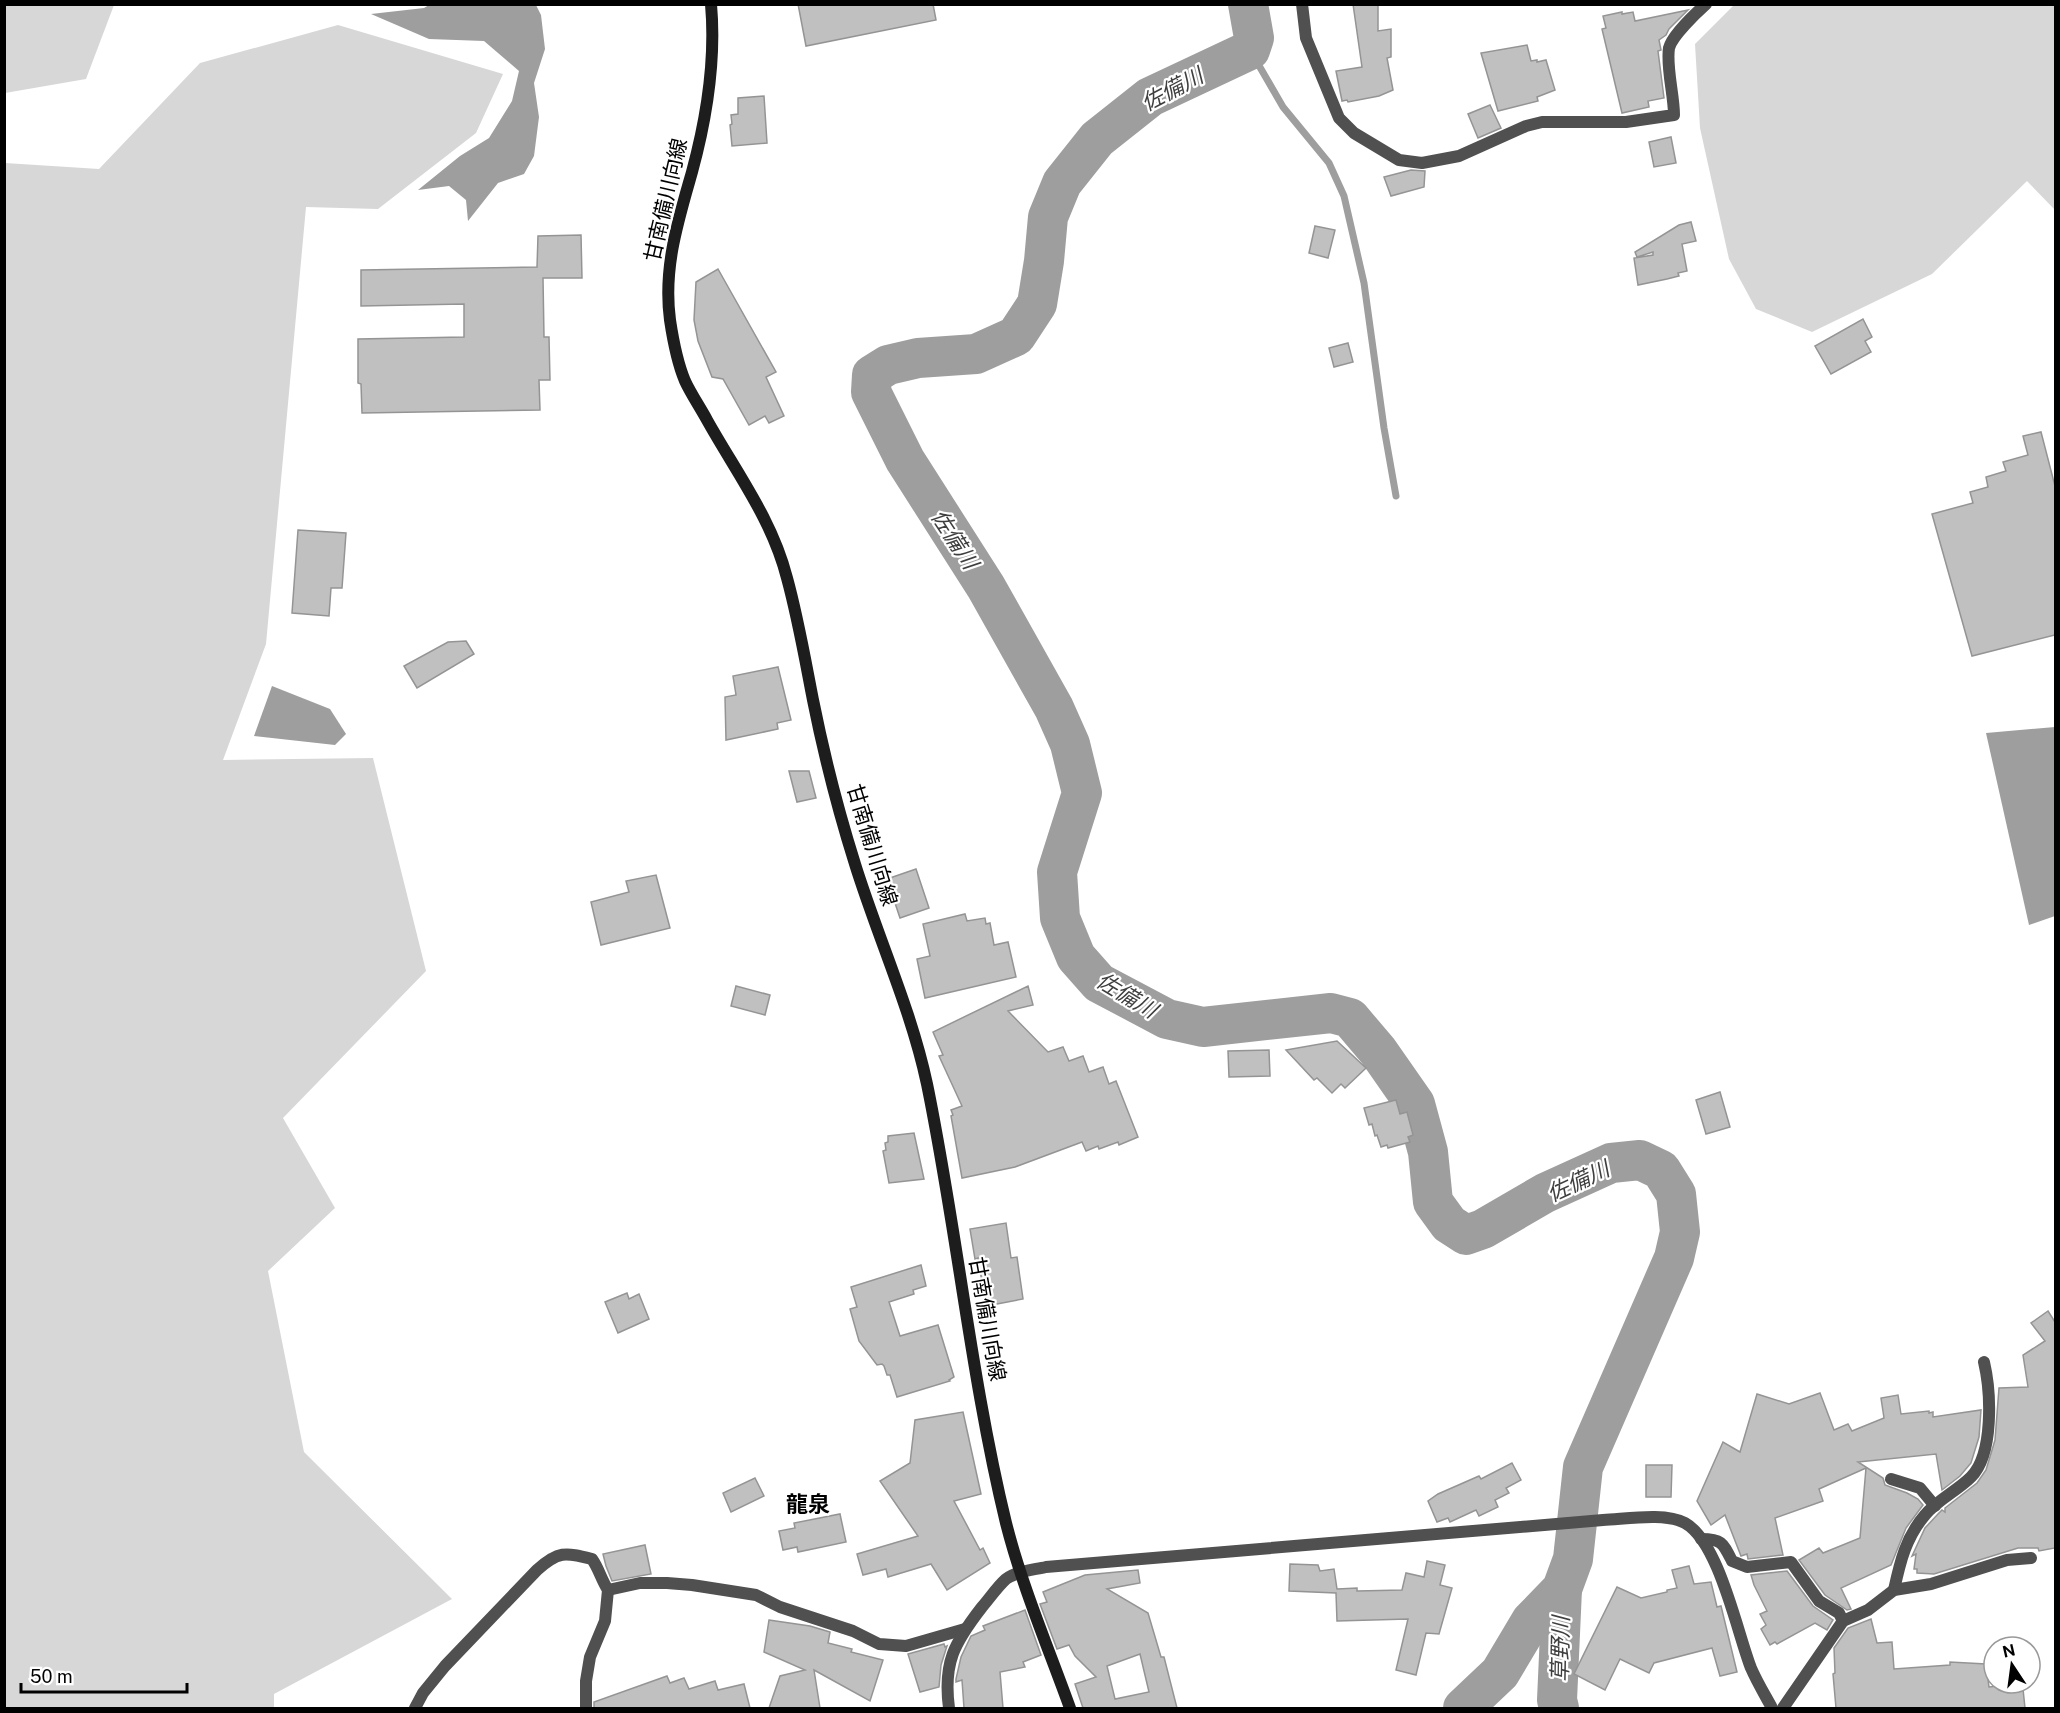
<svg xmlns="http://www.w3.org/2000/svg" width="2060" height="1713" font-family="'Public Sans','Noto Sans JP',sans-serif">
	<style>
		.green { fill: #d7d7d7 }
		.water { fill: #9e9e9e }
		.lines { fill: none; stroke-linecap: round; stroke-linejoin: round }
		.stream { stroke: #9e9e9e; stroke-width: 7 }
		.river { stroke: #9e9e9e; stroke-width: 40 }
		.building { fill: #c0c0c0; stroke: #949494; stroke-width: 1.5; fill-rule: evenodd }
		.street { stroke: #505050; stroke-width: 12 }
		.secondary { stroke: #1d1d1d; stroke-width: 12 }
		.labels { text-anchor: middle; stroke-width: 4.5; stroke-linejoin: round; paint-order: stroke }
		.street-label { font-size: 21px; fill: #000; stroke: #fff }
		.water-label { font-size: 22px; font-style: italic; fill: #3f3f3f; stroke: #fff }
		.neighbourhood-label { font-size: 22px; font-weight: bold; fill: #000; stroke: #fff }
	</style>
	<rect width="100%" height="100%" fill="#fff"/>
	<!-- green -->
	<g class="green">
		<polygon points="5,4 114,5 86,79 5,93"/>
		<polygon points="1735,4 2055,5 2055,210 2027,181 1932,274 1812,332 1756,309 1729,259 1700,128 1695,44"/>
		<polygon points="338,25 503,74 476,133 378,209 306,207 266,644 223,760 373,758 426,971 283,1118 335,1208 268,1271 304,1452 452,1599 274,1694 274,1708 5,1708 5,163 99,169 200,63"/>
	</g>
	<!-- water -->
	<g class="water">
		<polygon points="429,5 536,5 541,15 545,49 534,83 539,117 534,156 524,174 498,183 468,221 466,200 449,186 418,190 460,156 489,138 512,101 519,71 484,41 429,39 371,14 424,8"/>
		<polygon points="272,686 330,709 346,734 335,745 254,736"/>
		<polygon points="2055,727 2055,916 2029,925 1986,733"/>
	</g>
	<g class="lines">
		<!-- stream -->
		<polyline class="stream" points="1250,50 1283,107 1329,163 1344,196 1364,283 1384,428 1396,496"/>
		<!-- river -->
		<g class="river">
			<polyline points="1248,4 1254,38 1250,50 1150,97 1097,139 1062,183 1048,217 1044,261 1037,304 1016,336 976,354 918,358 888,365 872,375 871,392 905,460 986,587 1054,708 1070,744 1082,793 1057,872 1060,918 1076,957 1099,983 1167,1019 1203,1027 1331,1013 1350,1018 1378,1051 1415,1104 1428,1152 1433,1202 1449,1224 1466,1235 1483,1229 1545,1193 1611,1163 1640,1160 1661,1170 1676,1194 1680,1232 1674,1258 1583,1467 1573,1559 1562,1589 1531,1621 1500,1673 1463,1708"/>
			<polyline points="1559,1708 1557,1700 1562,1589"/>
		</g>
	</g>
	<!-- building -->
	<g class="building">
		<polygon points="798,4 933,4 936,20 806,46"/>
		<polygon points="1353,4 1378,4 1378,31 1391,29 1391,57 1387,58 1393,90 1379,96 1348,102 1347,100 1342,101 1336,71 1362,67"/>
		<polygon points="1688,10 1669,29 1666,35 1659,40 1661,50 1658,51 1664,98 1648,101 1649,107 1622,113 1602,29 1606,28 1603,16 1622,12 1622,14 1633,12 1635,21"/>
		<polygon points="1527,45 1531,61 1537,60 1537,62 1546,60 1555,90 1537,97 1538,101 1498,111 1481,53"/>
		<polygon points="764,96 767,143 732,146 730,125 732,124 731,115 738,114 738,98"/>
		<polygon points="1490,105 1501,128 1478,138 1468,114"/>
		<polygon points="1671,137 1676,163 1654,167 1649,142"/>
		<polygon points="1411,170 1425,171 1424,187 1391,196 1384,177"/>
		<polygon points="1691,222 1696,241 1682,244 1687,271 1678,273 1679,276 1667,279 1638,285 1634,258 1653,255 1653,252 1637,257 1635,252 1679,225"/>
		<polygon points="1315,226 1335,230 1328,258 1309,253"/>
		<polygon points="581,235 582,278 543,278 544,337 549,337 550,380 539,380 540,410 362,413 361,384 358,383 358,339 464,337 464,304 361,306 361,270 537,267 538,236"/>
		<polygon points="718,269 776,372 766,377 784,416 769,423 765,416 749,425 723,379 712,377 698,341 694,320 696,282"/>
		<polygon points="1863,319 1872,337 1865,341 1871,352 1831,374 1815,346"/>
		<polygon points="1348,343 1353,362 1334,367 1329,348"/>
		<polygon points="2041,432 2055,486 2055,635 1972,656 1932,514 1973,503 1970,492 1988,487 1986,477 2006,471 2003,462 2028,455 2023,436"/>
		<polygon points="298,530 346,533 342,588 331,588 329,616 292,613"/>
		<polygon points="466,641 474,654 417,688 404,666 448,642"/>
		<polygon points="778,667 791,720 777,723 778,729 726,740 725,697 736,695 733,676"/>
		<polygon points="789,771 809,771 816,798 797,802"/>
		<polygon points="916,869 929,908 900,918 887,879"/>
		<polygon points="656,875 670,928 601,945 591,902 629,892 626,881"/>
		<polygon points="965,914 967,921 985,918 986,924 990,923 994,945 1008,942 1016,977 925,998 917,959 930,956 923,924"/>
		<polygon points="736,986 770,995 765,1015 731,1006"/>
		<polygon points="1028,986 1033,1005 1008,1011 1048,1052 1063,1047 1069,1061 1083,1056 1089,1072 1103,1067 1109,1084 1116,1081 1138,1137 1119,1145 1118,1142 1099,1149 1098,1146 1086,1151 1082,1142 1015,1167 962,1178 951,1116 953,1115 951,1110 962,1106 939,1056 943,1055 933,1032"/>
		<polygon points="1337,1041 1366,1068 1345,1088 1341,1084 1332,1093 1317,1078 1314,1080 1286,1050"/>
		<polygon points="1269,1050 1270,1076 1229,1077 1228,1051"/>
		<polygon points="1720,1092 1730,1127 1706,1134 1696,1100"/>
		<polygon points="1396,1100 1400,1114 1407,1112 1413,1135 1408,1137 1410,1142 1388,1148 1387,1145 1381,1147 1377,1135 1375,1136 1372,1124 1369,1125 1364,1108"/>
		<polygon points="914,1133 924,1179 889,1183 883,1151 886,1150 885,1143 888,1142 888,1136"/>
		<polygon points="1006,1223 1011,1258 1017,1257 1023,1299 986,1306 978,1258 975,1259 970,1229"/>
		<polygon points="921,1265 926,1286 913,1290 914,1294 889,1302 900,1336 938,1325 954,1377 949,1380 950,1381 897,1397 890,1375 887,1375 884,1366 882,1364 877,1365 859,1341 850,1309 857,1307 851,1287"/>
		<polygon points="627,1293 629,1299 639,1294 649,1319 618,1333 605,1302"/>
		<polygon points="2048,1311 2055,1322 2055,1548 2039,1551 2038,1548 2018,1548 1934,1574 1917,1573 1917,1569 1914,1569 1916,1554 1912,1556 1925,1528 1938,1514 1942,1510 1945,1512 1945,1508 1977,1483 1986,1470 1995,1440 1999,1388 2028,1387 2023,1355 2045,1341 2031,1323"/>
		<polygon points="1820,1393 1834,1430 1848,1424 1852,1431 1884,1418 1881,1398 1898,1395 1901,1414 1929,1411 1929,1413 1933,1412 1933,1417 1981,1410 1979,1437 1971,1463 1960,1476 1942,1490 1936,1454 1858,1462 1883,1478 1885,1485 1907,1493 1918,1499 1923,1505 1906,1528 1891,1565 1841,1588 1851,1609 1847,1610 1825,1595 1799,1560 1819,1548 1823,1553 1860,1538 1866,1468 1819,1489 1823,1501 1775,1518 1783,1555 1748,1559 1747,1554 1741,1556 1725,1515 1711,1525 1697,1501 1723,1442 1740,1452 1757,1394 1789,1404"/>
		<polygon points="963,1412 981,1494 954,1501 980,1550 983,1548 990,1563 947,1590 931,1564 888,1577 886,1569 863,1575 857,1554 918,1536 880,1481 910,1463 915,1420"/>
		<polygon points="1512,1463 1521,1480 1506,1488 1509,1493 1495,1500 1498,1507 1479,1516 1476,1510 1450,1522 1448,1518 1437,1522 1428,1501 1438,1494 1479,1476 1481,1479"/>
		<polygon points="1646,1465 1672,1465 1671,1497 1646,1497"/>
		<polygon points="755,1478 764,1496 731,1512 723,1493"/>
		<polygon points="840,1514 846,1542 798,1552 797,1547 783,1550 779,1531 795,1528 794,1523"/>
		<polygon points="645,1545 651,1574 612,1581 606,1566 603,1554"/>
		<polygon points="1427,1561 1445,1565 1440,1585 1452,1588 1439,1634 1426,1633 1416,1675 1396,1670 1408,1619 1337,1621 1336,1593 1289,1591 1290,1564 1318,1565 1320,1571 1334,1569 1337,1589 1357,1588 1357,1591 1402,1590 1406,1573 1424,1577"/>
		<polygon points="1689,1566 1694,1584 1711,1582 1717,1607 1721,1606 1737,1672 1720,1676 1712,1648 1654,1663 1649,1673 1620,1659 1605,1690 1574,1674 1617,1587 1641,1598 1667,1592 1667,1590 1677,1588 1672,1570"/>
		<path d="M1138,1570L1140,1583L1107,1589L1148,1613L1161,1657H1164L1177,1708H1083L1075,1684L1096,1677L1075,1656L1069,1645L1057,1649L1040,1604L1047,1602L1043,1592L1085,1575ZM1140,1654L1149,1692L1115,1699L1107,1666Z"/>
		<polygon points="1787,1571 1813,1606 1833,1620 1827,1630 1815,1623 1777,1644 1775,1642 1770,1645 1761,1629 1766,1625 1760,1614 1767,1611 1754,1585 1751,1575"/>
		<polygon points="1025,1610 1041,1655 1023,1662 1025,1667 1000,1672 1003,1708 964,1708 962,1680 956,1682 956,1679 961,1657 971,1636 985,1630 983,1626"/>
		<polygon points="1871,1619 1877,1643 1892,1642 1894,1669 1950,1665 1950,1662 1986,1664 1989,1687 1999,1686 1999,1690 2023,1689 2025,1708 1836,1708 1833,1674 1835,1673 1834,1648 1848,1628"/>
		<polygon points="769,1620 810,1626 830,1632 828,1643 852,1649 851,1652 883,1660 870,1701 814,1670 820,1708 769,1708 780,1676 805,1670 764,1652"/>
		<polygon points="944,1644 945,1647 947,1646 941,1665 939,1687 920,1692 908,1654"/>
		<polygon points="667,1676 670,1683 684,1678 689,1689 715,1681 718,1690 744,1684 750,1708 594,1708 594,1702"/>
	</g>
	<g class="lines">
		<!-- street -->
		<g class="street">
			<path d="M1302,4L1306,38L1339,118L1354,133L1399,160L1422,163L1459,156L1526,126L1542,122H1626L1674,115C1674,95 1666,67 1669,48C1672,36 1696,13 1706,4"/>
			<polyline points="1891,1479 1920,1488 1935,1506"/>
			<path d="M1701,1539C1722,1539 1723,1543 1732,1561L1747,1567L1791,1562L1819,1601L1839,1613L1843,1621"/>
			<polyline points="608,1590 640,1583 667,1583 692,1585 756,1595 780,1607 853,1631 879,1644 906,1646 965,1629"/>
			<path d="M1894,1590C1900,1562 1906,1537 1925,1515C1937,1500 1957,1491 1971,1477C1994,1454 1991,1392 1984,1362"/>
			<path d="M415,1708L423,1693L445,1666L537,1570C558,1551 565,1552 592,1559C599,1569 601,1579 608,1590L605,1621L590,1657L586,1681V1708"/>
			<path d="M949,1708C943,1663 954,1643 982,1607C990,1598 997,1587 1006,1579C1017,1571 1033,1570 1046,1567L1603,1520C1626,1519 1665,1512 1685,1523C1719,1542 1737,1632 1751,1668C1757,1682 1765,1695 1772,1708"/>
			<polyline points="1783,1708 1843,1621 1868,1610 1894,1590 1931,1584 2007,1560 2031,1558"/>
		</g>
		<!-- secondary -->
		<path class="secondary" d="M711,4C716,61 707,117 692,172C678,221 663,268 670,320C673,340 677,362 685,381C691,394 700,407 707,420C736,472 772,519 787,578C798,618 805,659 813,700C824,755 838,810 855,864C878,938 911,1009 927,1084C957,1230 971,1379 1006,1523C1022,1586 1048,1647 1070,1708"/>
	</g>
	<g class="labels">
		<!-- street labels -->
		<g class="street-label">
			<text transform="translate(666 200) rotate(-77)" y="7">甘南備川向線</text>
			<text transform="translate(872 845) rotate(73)" y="7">甘南備川向線</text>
			<text transform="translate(987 1319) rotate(80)" y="7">甘南備川向線</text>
		</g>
		<!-- water labels -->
		<g class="water-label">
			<text transform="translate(1172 89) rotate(-28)" y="8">佐備川</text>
			<text transform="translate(955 539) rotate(57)" y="8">佐備川</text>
			<text transform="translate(1127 995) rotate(31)" y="8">佐備川</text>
			<text transform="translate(1578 1181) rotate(-25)" y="8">佐備川</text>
			<text transform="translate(1560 1649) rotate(-89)" y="8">草野川</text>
		</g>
		<!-- neighbourhood labels -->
		<g class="neighbourhood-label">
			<text x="808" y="1512">龍泉</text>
		</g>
	</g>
	<!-- border -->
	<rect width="2060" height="1713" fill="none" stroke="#000000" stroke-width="12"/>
	<!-- north arrow -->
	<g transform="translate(2012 1665) rotate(347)"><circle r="28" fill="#ffffff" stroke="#999999" stroke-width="1.5"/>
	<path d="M0-4.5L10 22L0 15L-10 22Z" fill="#000000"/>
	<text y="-9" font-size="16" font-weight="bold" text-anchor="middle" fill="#000000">N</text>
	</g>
	<!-- scale -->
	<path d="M21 1683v9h166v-9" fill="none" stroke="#000000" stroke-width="3"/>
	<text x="30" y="1683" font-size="18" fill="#000000" stroke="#ffffff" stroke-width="4.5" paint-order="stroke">50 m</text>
</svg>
